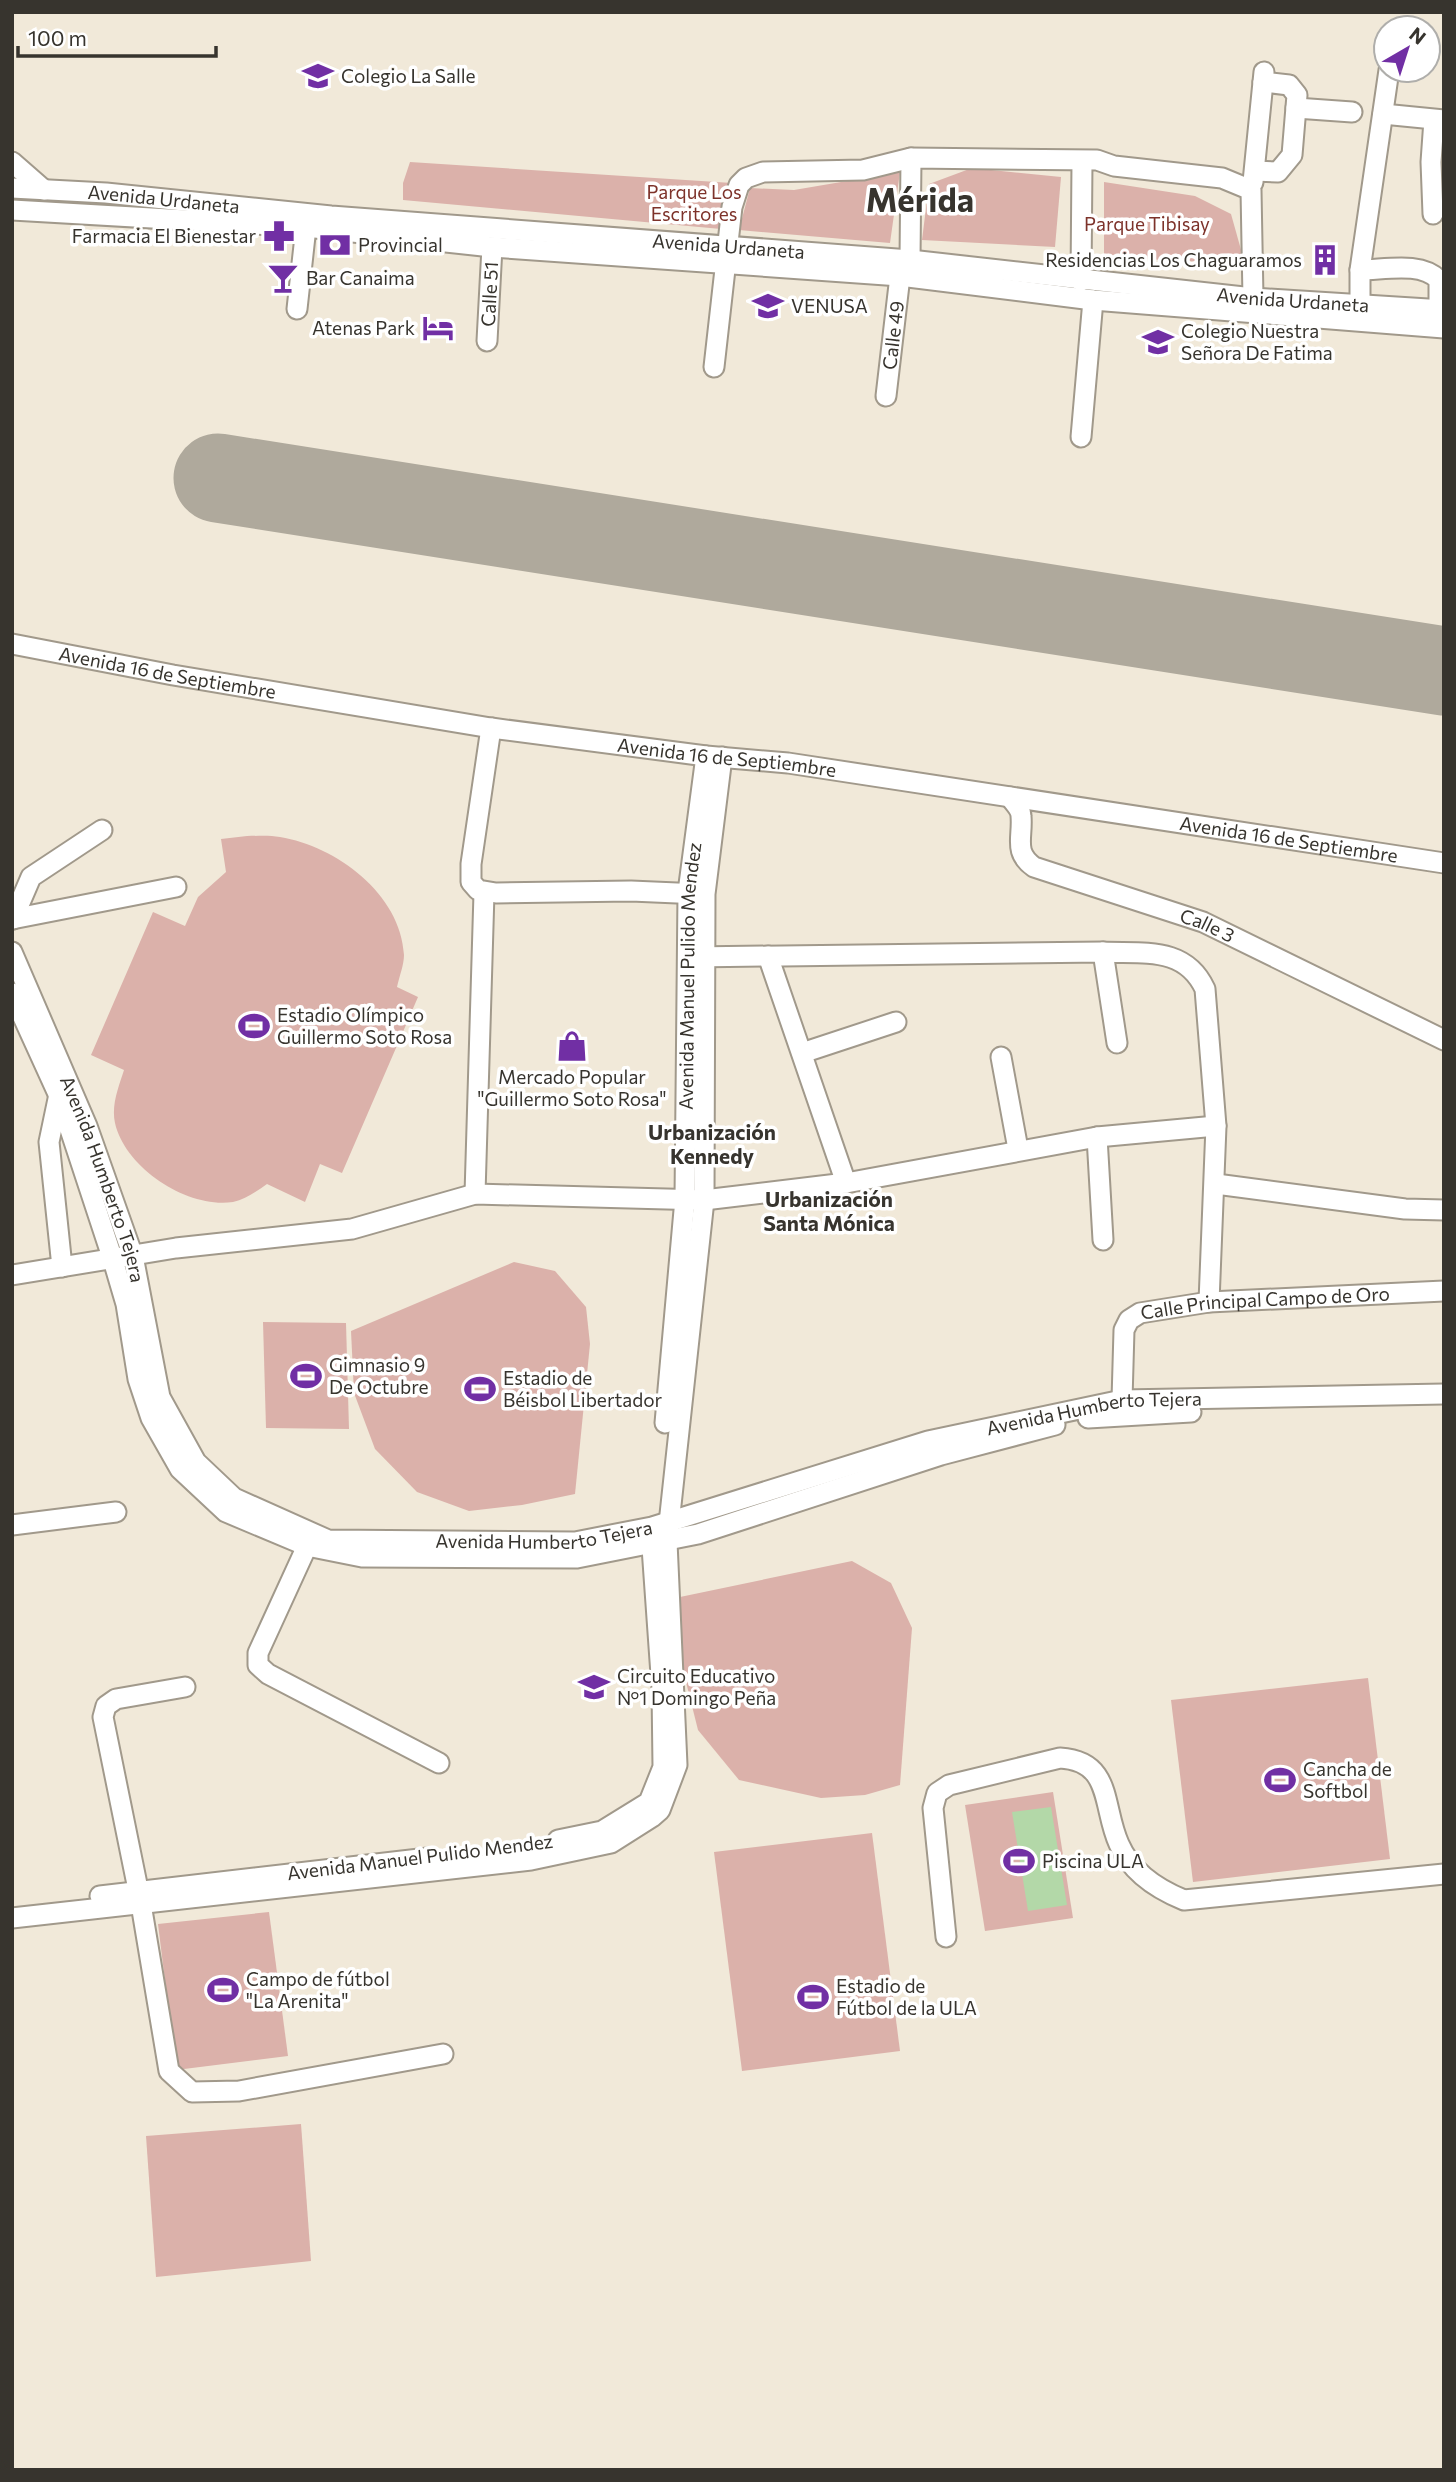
<svg xmlns="http://www.w3.org/2000/svg" width="1456" height="2482" font-family="Commissioner,sans-serif">
	<style>
		.green { fill: #dbb1aa }
		.water { fill: #b3d8a8 }
		.lines { fill: none; stroke-linecap: round; stroke-linejoin: round }
		.runway { stroke: #afa99c; stroke-width: 89 }
		.minor-casing { stroke: #a1998b; stroke-width: 23 }
		.minor { stroke: #fff; stroke-width: 19 }
		.labels { text-anchor: middle; stroke-width: 7; stroke-linejoin: round; paint-order: stroke }
		.poi-label { font-size: 19px; fill: #37342e; stroke: #fff; text-anchor: start }
		.park-label { font-size: 19px; fill: #7d322a; stroke: #fff }
		.street-label { font-size: 19px; fill: #37342e; stroke: #fff }
		.neighbourhood-label { font-size: 21px; font-weight: bold; fill: #37342e; stroke: #fff }
		.town-label { font-size: 33px; font-weight: bold; fill: #37342e; stroke: #fff }
	</style>
	<rect width="100%" height="100%" fill="#f1e9d9"/>
	<!-- green -->
	<g class="green">
		<polygon points="410,162 732,183 721,229 403,200 403,183"/>
		<polygon points="972,168 1061,177 1055,247 922,240 929,184"/>
		<polygon points="900,172 890,243 739,230 750,188 794,190"/>
		<polygon points="1104,182 1195,196 1231,214 1245,264 1104,257"/>
		<path d="M247,836C258,836 269,835 280,837C336,846 401,894 404,955C404,965 399,977 397,987L418,997L342,1173L320,1164L305,1202L267,1184C257,1191 246,1199 233,1202C188,1209 125,1168 115,1123C111,1105 119,1086 124,1070L91,1055L153,912L185,926L198,897L226,872L221,839Z"/>
		<polygon points="514,1262 555,1271 586,1307 590,1344 575,1494 522,1505 469,1511 417,1492 375,1449 354,1393 351,1331"/>
		<polygon points="263,1322 346,1323 349,1429 266,1428"/>
		<polygon points="852,1561 891,1583 912,1628 900,1785 865,1795 821,1798 739,1780 698,1730 682,1666 680,1597"/>
		<polygon points="1368,1678 1390,1859 1193,1882 1171,1700"/>
		<polygon points="1053,1792 1073,1918 985,1931 965,1805"/>
		<polygon points="872,1833 900,2051 742,2071 714,1852"/>
		<polygon points="269,1912 288,2056 176,2070 158,1924"/>
		<polygon points="301,2124 311,2261 156,2277 146,2136"/>
	</g>
	<!-- water -->
	<polygon class="water" points="1051,1807 1067,1905 1028,1911 1012,1812"/>
	<g class="lines">
		<!-- runway -->
		<polyline class="runway" points="218,478 1444,671"/>
		<defs>
			<g id="minor">
				<polyline points="1296,108 1352,112"/>
				<polyline points="1383,114 1444,120"/>
				<polyline points="12,162 44,190"/>
				<polyline points="1255,171 1278,172 1292,155 1297,95 1289,85 1263,82"/>
				<polyline points="1253,182 1264,72"/>
				<path id="s1" d="M12,188L106,193L331,216L910,260L1253,298L1444,310"/>
				<polyline points="12,210 306,227 492,247 900,276 1093,300 1444,328"/>
				<polyline points="1433,214 1431,162 1434,120"/>
				<polyline points="910,260 911,158"/>
				<path d="M1360,270C1384,270 1421,261 1439,280V310"/>
				<polyline points="1081,281 1082,162"/>
				<polyline points="1360,305 1360,270 1389,70"/>
				<polyline points="297,309 306,227"/>
				<path id="s2" d="M487,341L492,247"/>
				<polyline points="714,367 732,207 739,185 746,178 763,172 863,170 911,158 1097,160 1114,166 1222,178 1251,190 1253,298"/>
				<path id="s3" d="M886,396L900,276"/>
				<polyline points="1081,437 1093,300"/>
				<path id="s4" d="M12,644L173,675L491,728L706,756L788,763L1444,863"/>
				<polyline points="491,728 471,864 471,882 478,890 496,893 631,891 700,894"/>
				<path id="s5" d="M1010,797C1014,803 1021,809 1021,816C1023,838 1013,852 1034,867L1203,922L1444,1040"/>
				<polyline points="12,919 176,887"/>
				<polyline points="13,919 31,877 102,830"/>
				<path id="s6" d="M12,952L87,1126L133,1256L160,1397L196,1462L234,1498L328,1540L575,1542L652,1527L928,1441L1122,1400L1444,1394"/>
				<polyline points="1103,952 1117,1043"/>
				<polyline points="768,956 846,1183"/>
				<path d="M692,957L1103,952C1144,954 1185,946 1205,989L1216,1126L1209,1302"/>
				<polyline points="12,993 59,1096 113,1260 126,1304 138,1379 151,1418 180,1469 226,1512 307,1546 362,1557 577,1558 698,1534 941,1455 1055,1425"/>
				<polyline points="802,1053 896,1022"/>
				<polyline points="1001,1057 1018,1149"/>
				<polyline points="58,1099 49,1142 62,1267"/>
				<polyline points="1097,1137 1103,1240"/>
				<polyline points="1216,1184 1405,1209 1444,1210"/>
				<polyline points="475,1194 484,893"/>
				<polyline points="12,1275 176,1248 352,1229 475,1194 704,1200 846,1183 1097,1137 1216,1126"/>
				<path id="s7" d="M1122,1400L1124,1330L1129,1320L1140,1313L1209,1302L1444,1291"/>
				<polyline points="1088,1418 1191,1412"/>
				<path id="s8" d="M665,1423L685,1199L688,892L706,756"/>
				<polyline points="12,1525 116,1512"/>
				<polyline points="307,1546 258,1653 258,1665 268,1674 439,1763"/>
				<polyline points="185,1687 116,1699 106,1706 103,1717 141,1904 169,2071 192,2092 239,2091 443,2054"/>
				<polyline points="558,1840 602,1831 649,1802 663,1767 662,1689 651,1533"/>
				<polyline points="100,1896 428,1858"/>
				<polyline points="12,1918 531,1860 611,1843 652,1817 660,1810 677,1765 667,1542 704,1200 705,894 722,757"/>
				<path d="M946,1937L933,1808L937,1793L949,1785L1060,1758C1113,1761 1102,1807 1119,1844C1131,1872 1157,1889 1184,1900L1444,1874"/>
			</g>
		</defs>
		<!-- minor casing -->
		<use href="#minor" class="minor-casing"/>
		<!-- minor -->
		<use href="#minor" class="minor"/>
	</g>
	<!-- icons -->
	<defs>
		<symbol id="school-bare" viewBox="-9 -9 18 18"><path d="M0-5L7-2L0 1L-7-2ZM-4 1L0 2.5L4 1V4Q0 6-4 4Z" fill="#712fa4" stroke="#fff" stroke-width="2.5" paint-order="stroke"/></symbol>
		<symbol id="pharmacy-bare" viewBox="-9 -9 18 18"><path d="M-2-6h4v4h4v4h-4v4h-4v-4h-4v-4h4Z" fill="#712fa4" stroke="#fff" stroke-width="2.5" paint-order="stroke"/></symbol>
		<symbol id="bank-bare" viewBox="-9 -9 18 18"><path d="M-6-4H6V4H-6ZM0-2.3a2.3 2.3 0 1 0 0 4.6a2.3 2.3 0 1 0 0-4.6Z" fill="#712fa4" stroke="#fff" stroke-width="2.5" paint-order="stroke"/></symbol>
		<symbol id="building-bare" viewBox="-9 -9 18 18"><path d="M-4-6H4V6H1V3H-1V6H-4ZM-2.5-4.3h1.7v1.8h-1.7ZM.8-4.3h1.7v1.8H.8ZM-2.5-1h1.7V.8h-1.7ZM.8-1h1.7V.8H.8Z" fill="#712fa4" stroke="#fff" stroke-width="2.5" paint-order="stroke"/></symbol>
		<symbol id="bar-bare" viewBox="-9 -9 18 18"><path d="M-6-5H6L.8 .8V4.5H3.5V6h-7V4.5H-.8V.8Z" fill="#712fa4" stroke="#fff" stroke-width="2.5" paint-order="stroke"/></symbol>
		<symbol id="hotel-bare" viewBox="-9 -9 18 18"><path d="M-6-4.5h1.5V1H6V5H4.5V3h-9V5H-6ZM-4 0a1.8 1.8 0 1 1 3.6 0ZM.5 0V-2.5h3Q6-2.5 6 0Z" fill="#712fa4" stroke="#fff" stroke-width="2.5" paint-order="stroke"/></symbol>
		<symbol id="stadium-bare" viewBox="-9 -9 18 18"><path d="M0-5a6.5 5 0 1 0 0 10a6.5 5 0 1 0 0-10ZM-3.5-1.8h7v3.6h-7Z" fill="#712fa4" stroke="#fff" stroke-width="2.5" paint-order="stroke"/></symbol>
		<symbol id="shop-bare" viewBox="-9 -9 18 18"><path d="M-5-2.5h2.3a2.7 3.5 0 0 1 5.4 0H5L5.5 6h-11ZM-1.5-2.5h3a1.5 2.3 0 0 0-3 0Z" fill="#712fa4" stroke="#fff" stroke-width="2.5" paint-order="stroke"/></symbol>
	</defs>
	<g fill-rule="evenodd">
		<use href="#school-bare" x="296" y="54" width="44" height="44"/>
		<use href="#pharmacy-bare" x="257" y="214" width="44" height="44"/>
		<use href="#bank-bare" x="313" y="223" width="44" height="44"/>
		<use href="#building-bare" x="1303" y="238" width="44" height="44"/>
		<use href="#bar-bare" x="261" y="256" width="44" height="44"/>
		<use href="#school-bare" x="746" y="284" width="44" height="44"/>
		<use href="#hotel-bare" x="416" y="306" width="44" height="44"/>
		<use href="#school-bare" x="1136" y="320" width="44" height="44"/>
		<use href="#stadium-bare" x="232" y="1004" width="44" height="44"/>
		<use href="#shop-bare" x="550" y="1024" width="44" height="44"/>
		<use href="#stadium-bare" x="284" y="1354" width="44" height="44"/>
		<use href="#stadium-bare" x="458" y="1367" width="44" height="44"/>
		<use href="#school-bare" x="572" y="1665" width="44" height="44"/>
		<use href="#stadium-bare" x="1258" y="1758" width="44" height="44"/>
		<use href="#stadium-bare" x="997" y="1839" width="44" height="44"/>
		<use href="#stadium-bare" x="201" y="1968" width="44" height="44"/>
		<use href="#stadium-bare" x="791" y="1975" width="44" height="44"/>
	</g>
	<g class="labels">
		<!-- poi labels -->
		<g class="poi-label">
			<text x="341" y="83">Colegio La Salle</text>
			<text x="256" y="243" text-anchor="end">Farmacia El Bienestar</text>
			<text x="358" y="252">Provincial</text>
			<text x="1302" y="267" text-anchor="end">Residencias Los Chaguaramos</text>
			<text x="306" y="285">Bar Canaima</text>
			<text x="791" y="313">VENUSA</text>
			<text x="415" y="335" text-anchor="end">Atenas Park</text>
			<text x="1181" y="338">Colegio Nuestra<tspan x="1181" dy="22">Señora De Fatima</tspan></text>
			<text x="277" y="1022">Estadio Olímpico<tspan x="277" dy="22">Guillermo Soto Rosa</tspan></text>
			<text x="572" y="1084" text-anchor="middle">Mercado Popular<tspan x="572" dy="22">"Guillermo Soto Rosa"</tspan></text>
			<text x="329" y="1372">Gimnasio 9<tspan x="329" dy="22">De Octubre</tspan></text>
			<text x="503" y="1385">Estadio de<tspan x="503" dy="22">Béisbol Libertador</tspan></text>
			<text x="617" y="1683">Circuito Educativo<tspan x="617" dy="22">Nº1 Domingo Peña</tspan></text>
			<text x="1303" y="1776">Cancha de<tspan x="1303" dy="22">Softbol</tspan></text>
			<text x="1042" y="1868">Piscina ULA</text>
			<text x="246" y="1986">Campo de fútbol<tspan x="246" dy="22">"La Arenita"</tspan></text>
			<text x="836" y="1993">Estadio de<tspan x="836" dy="22">Fútbol de la ULA</tspan></text>
		</g>
		<!-- park labels -->
		<g class="park-label">
			<text x="694" y="199">Parque Los<tspan x="694" dy="22">Escritores</tspan></text>
			<text x="1147" y="231">Parque Tibisay</text>
		</g>
		<!-- street labels -->
		<g class="street-label">
			<text dy="7" stroke="none"><textPath href="#s1" startOffset="152">Avenida Urdaneta</textPath></text>
			<text dy="7" stroke="none"><textPath href="#s1" startOffset="719">Avenida Urdaneta</textPath></text>
			<text dy="7" stroke="none"><textPath href="#s2" startOffset="47">Calle 51</textPath></text>
			<text dy="7" stroke="none"><textPath href="#s1" startOffset="1286">Avenida Urdaneta</textPath></text>
			<text dy="7" stroke="none"><textPath href="#s3" startOffset="61">Calle 49</textPath></text>
			<text dy="7" stroke="none"><textPath href="#s4" startOffset="158">Avenida 16 de Septiembre</textPath></text>
			<text dy="7" stroke="none"><textPath href="#s4" startOffset="724">Avenida 16 de Septiembre</textPath></text>
			<text dy="7" stroke="none"><textPath href="#s4" startOffset="1292">Avenida 16 de Septiembre</textPath></text>
			<text dy="7" stroke="none"><textPath href="#s5" startOffset="261">Calle 3</textPath></text>
			<text dy="7" stroke="none"><textPath href="#s8" startOffset="448">Avenida Manuel Pulido Mendez</textPath></text>
			<text dy="7" stroke="none"><textPath href="#s6" startOffset="245">Avenida Humberto Tejera</textPath></text>
			<text dy="7" stroke="none"><textPath href="#s7" startOffset="220">Calle Principal Campo de Oro</textPath></text>
			<text dy="7" stroke="none"><textPath href="#s6" startOffset="1484">Avenida Humberto Tejera</textPath></text>
			<text dy="7" stroke="none"><textPath href="#s6" startOffset="917">Avenida Humberto Tejera</textPath></text>
			<text transform="translate(420 1857) rotate(-7)" y="7">Avenida Manuel Pulido Mendez</text>
		</g>
		<!-- neighbourhood labels -->
		<g class="neighbourhood-label">
			<text x="712" y="1140">Urbanización<tspan x="712" dy="24">Kennedy</tspan></text>
			<text x="829" y="1207">Urbanización<tspan x="829" dy="24">Santa Mónica</tspan></text>
		</g>
		<!-- town labels -->
		<g class="town-label">
			<text x="920" y="212">Mérida</text>
		</g>
	</g>
	<!-- border -->
	<rect width="1456" height="2482" fill="none" stroke="#37342e" stroke-width="28"/>
	<!-- north arrow -->
	<g transform="translate(1407 49) rotate(39)"><circle r="33" fill="#ffffff" stroke="#afaeab" stroke-width="2"/>
	<path d="M0-5L12 26L0 18L-12 26Z" fill="#712fa4"/>
	<text y="-10" font-size="19" font-weight="bold" text-anchor="middle" fill="#37342e">N</text>
	</g>
	<!-- scale -->
	<path d="M18 46v10h198v-10" fill="none" stroke="#37342e" stroke-width="3.5"/>
	<text x="28" y="46" font-size="21" fill="#37342e" stroke="#ffffff" stroke-width="5" paint-order="stroke">100 m</text>
</svg>
